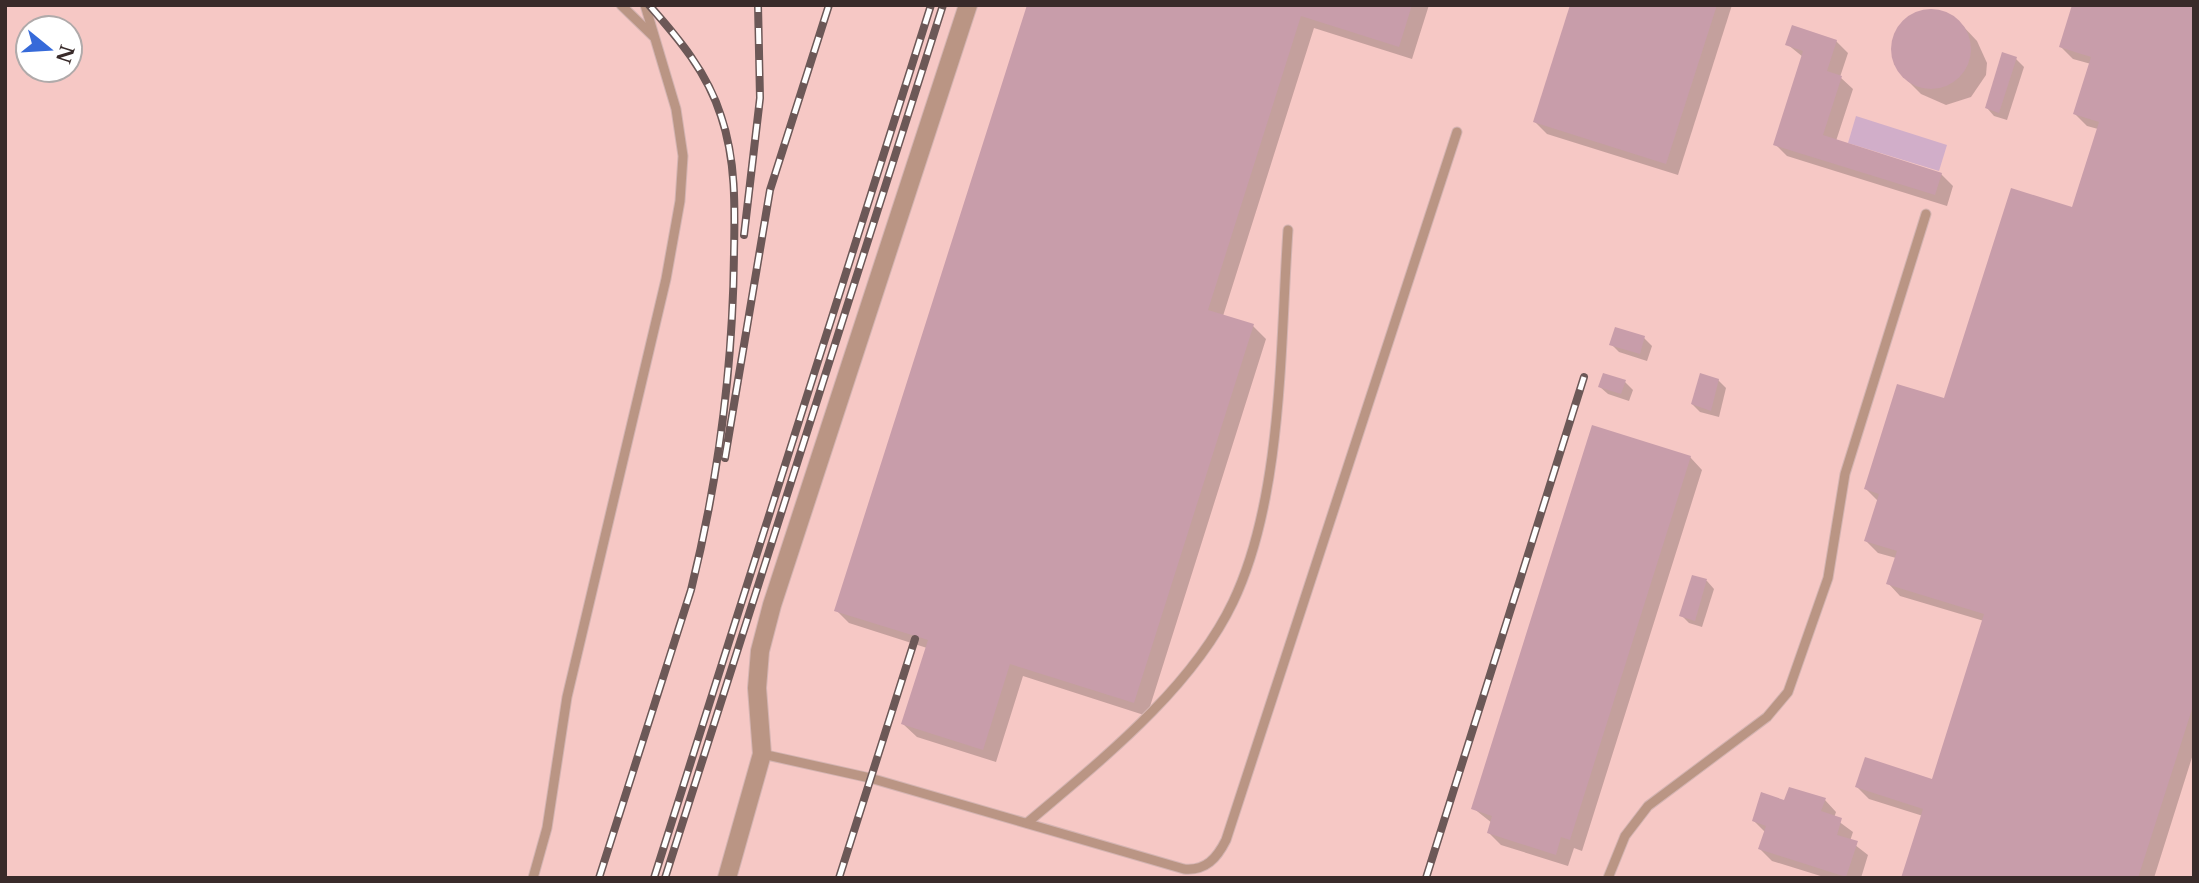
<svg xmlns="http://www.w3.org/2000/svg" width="2199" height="883" font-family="'Libre Baskerville',serif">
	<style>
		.built { fill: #f6c8c5; fill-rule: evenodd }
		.water { fill: #d1aec9 }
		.shadow { fill: #0003 }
		.building { fill: #c89daa }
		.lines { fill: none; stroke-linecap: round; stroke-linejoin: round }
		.lane-casing { stroke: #d4b4b2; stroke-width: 11 }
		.street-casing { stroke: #d4b4b2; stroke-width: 20 }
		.lane { stroke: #ba9584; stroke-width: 9 }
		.street { stroke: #ba9584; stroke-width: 18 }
		.rail-casing { stroke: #6c5857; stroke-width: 8 }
		.rail { stroke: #fff; stroke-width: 5; stroke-dasharray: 16; stroke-linecap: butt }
	</style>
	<rect width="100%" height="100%" fill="#fbd6d4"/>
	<!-- built -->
	<path class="built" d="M5,5H2194V878H5ZM28,28H70V70H28Z"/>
	<!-- water -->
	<polygon class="water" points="1856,116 1947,145 1939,171 1848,143"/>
	<!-- shadow -->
	<g class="shadow">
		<polygon points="1029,5 1429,5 1412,59 1314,28 1223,316 1253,326 1266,339 1147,716 1023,676 996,762 917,737 903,724 927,648 849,623 836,610"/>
		<polygon points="1572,5 1732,5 1678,175 1547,134 1535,122"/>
		<polygon points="2194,5 2194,751 2154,878 1903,878 1923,816 1869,799 1857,787 1934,781 1984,621 1900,596 1888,583 1896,558 1878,553 1866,541 1878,501 1866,489 1945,400 2073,209 2098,129 2087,126 2075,114 2091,64 2073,59 2061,47"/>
		<polygon points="1940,11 1961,24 1977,41 1987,63 1986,75 1971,97 1946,105 1921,94 1904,77 1893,53 1893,40 1906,19 1916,13"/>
		<polygon points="1836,41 1848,53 1840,77 1853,89 1836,141 1941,174 1953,186 1947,206 1787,156 1775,144 1803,57 1787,44"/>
		<polygon points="2016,59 2024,67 2007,120 1994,116 1987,108"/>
		<polygon points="1644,338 1652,346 1647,361 1619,352 1611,344"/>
		<polygon points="1718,380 1726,388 1719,417 1700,412 1692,404"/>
		<polygon points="1625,382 1633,390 1629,401 1608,394 1600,387"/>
		<polygon points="1690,457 1702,470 1582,851 1574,848 1568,866 1501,845 1489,833 1492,823 1473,808"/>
		<polygon points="1693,577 1707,581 1714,589 1702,627 1689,623 1681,615"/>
		<polygon points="1825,800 1836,812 1834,818 1853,832 1850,841 1868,855 1861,878 1827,878 1772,861 1760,849 1766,833 1754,821 1786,802"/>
	</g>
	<!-- building -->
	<g class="building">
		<polygon points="1027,5 1412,5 1399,47 1301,16 1208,310 1254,324 1134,703 1010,664 983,750 901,724 928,640 834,611"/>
		<polygon points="1570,5 1717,5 1666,164 1533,122"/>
		<polygon points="2072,5 2194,5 2194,703 2138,878 1901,878 1923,809 1855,787 1865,757 1932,779 1984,614 1886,584 1897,551 1864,541 1879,494 1864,489 1897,384 1944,398 2011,188 2072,207 2099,122 2073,114 2091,57 2059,47"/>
		<circle cx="1931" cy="49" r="40"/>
		<polygon points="1792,25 1837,40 1827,71 1842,76 1823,135 1942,173 1935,195 1773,145 1803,51 1785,45"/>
		<polygon points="2002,52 2017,57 1999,113 1985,108"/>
		<polygon points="1615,327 1645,336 1640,354 1609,345"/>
		<polygon points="1603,373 1626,380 1621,394 1598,387"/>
		<polygon points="1700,373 1719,379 1711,411 1691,404"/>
		<polygon points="1592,425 1691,456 1570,840 1561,837 1556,855 1487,833 1492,816 1471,809"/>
		<polygon points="1692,575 1707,579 1695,621 1679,616"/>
		<polygon points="1789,787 1826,798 1821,811 1842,818 1837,835 1858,841 1846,877 1758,849 1766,826 1752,821 1761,792 1784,800"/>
	</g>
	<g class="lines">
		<defs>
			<g id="lane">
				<polyline points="621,5 653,36"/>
				<path d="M762,754L870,778L1184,869C1206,871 1217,858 1226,840L1457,132"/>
				<path d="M1027,823C1100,761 1191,690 1233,602C1283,497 1280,346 1288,230"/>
				<polyline points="533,878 547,828 567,697 666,279 680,201 683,156 676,109 645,5"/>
				<polyline points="1608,878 1625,836 1648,806 1767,717 1788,692 1828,578 1845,474 1926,214"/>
			</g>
			<polyline id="street" points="727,878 762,754 757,688 760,651 772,605 968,5"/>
		</defs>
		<!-- lane casing -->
		<use href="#lane" class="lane-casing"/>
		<!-- street casing -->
		<use href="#street" class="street-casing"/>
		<!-- lane -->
		<use href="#lane" class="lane"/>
		<!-- street -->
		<use href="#street" class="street"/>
		<defs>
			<g id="rail">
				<polyline points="744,235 760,98 758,5"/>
				<polyline points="725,458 770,190 829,5"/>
				<path d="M599,878L691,590C718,481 733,365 734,253C735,207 736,160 721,116C707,72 679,39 649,5"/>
				<polyline points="654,878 931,5"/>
				<polyline points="665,878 943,5"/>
				<polyline points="839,878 915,639"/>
				<polyline points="1426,878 1584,377"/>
			</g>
		</defs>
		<!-- rail casing -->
		<use href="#rail" class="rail-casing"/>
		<!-- rail -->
		<use href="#rail" class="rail"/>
	</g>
	<!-- border -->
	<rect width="2199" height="883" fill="none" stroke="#392b2a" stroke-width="14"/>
	<!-- north arrow -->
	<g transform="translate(49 49) rotate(108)"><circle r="33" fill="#ffffff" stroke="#b0aaaa" stroke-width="2"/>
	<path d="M0-5L12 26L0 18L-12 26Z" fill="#366ad9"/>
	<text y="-10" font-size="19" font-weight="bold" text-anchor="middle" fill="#392b2a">N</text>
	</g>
</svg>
